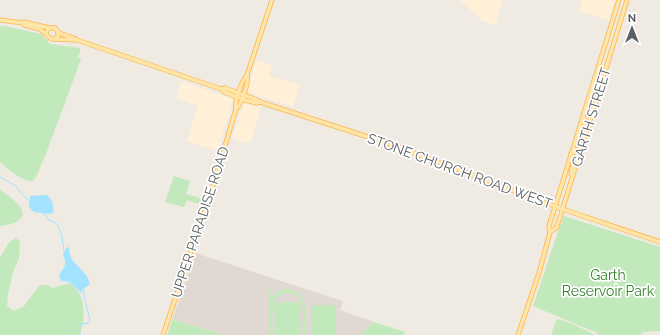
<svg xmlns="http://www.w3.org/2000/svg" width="660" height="335" font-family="Raleway,sans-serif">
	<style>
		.commercial { fill: #fff0d7 }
		.education { fill: #dfd9d1 }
		.green { fill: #c2e9bc }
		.water { fill: #a2e3ff }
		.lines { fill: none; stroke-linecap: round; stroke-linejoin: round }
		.stream { stroke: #a2e3ff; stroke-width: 1 }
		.major-casing { stroke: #feb44c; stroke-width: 5 }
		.major { stroke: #ffe5a7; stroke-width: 3.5 }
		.labels { text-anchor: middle; stroke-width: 3.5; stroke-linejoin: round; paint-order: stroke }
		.street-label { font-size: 14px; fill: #5b6065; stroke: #fff }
		.park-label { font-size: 14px; fill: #33822c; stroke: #fff }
	</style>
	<rect width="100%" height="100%" fill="#efeae2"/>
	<!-- commercial -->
	<g class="commercial">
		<polygon points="460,0 503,0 496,23 492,25 481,20"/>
		<polygon points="582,0 615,0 609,20 578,11"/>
		<polygon points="256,60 272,65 269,76 300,85 293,107 248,92 248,89"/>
		<polygon points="181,81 233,99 218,151 187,141 198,106 176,98"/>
		<polygon points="244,103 261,108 251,141 246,143 232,138"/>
	</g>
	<!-- education -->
	<polygon class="education" points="195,253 343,301 340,310 374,322 360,335 224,335 178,321 172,320"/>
	<!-- green -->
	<g class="green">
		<path d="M0,26H5L41,34L50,44L80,48V54L77,57L81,59L47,151L37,175L33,181C23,182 7,169 0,162Z"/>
		<polygon points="174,176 190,181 186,194 203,199 202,205 187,200 184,207 165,202"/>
		<path d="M0,190C7,195 29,208 21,218C15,224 8,225 0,226Z"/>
		<polygon points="564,216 660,247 660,331 643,332 640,335 599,335 595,332 533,306 563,217"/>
		<path d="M16,238L20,242L19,258L13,272L8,294L7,306L13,311L24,306L40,285H48L53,288L70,283C73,286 76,289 79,293C86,305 84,322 80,335H0V258L9,242Z"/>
		<path d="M287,289C303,292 305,300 306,315C306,322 306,328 306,335H303C303,327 304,308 301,301C298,296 294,293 289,293C267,291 273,322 273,335H270L269,290H271L272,297C277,292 280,290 287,289Z"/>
		<polygon points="299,302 301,335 276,335 274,303"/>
		<polygon points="335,305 336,335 312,335 311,306"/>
		<polygon points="557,319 573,324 595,335 551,335"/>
		<polygon points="172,320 178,321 224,335 167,335"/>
		<polygon points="374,322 405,332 404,335 360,335"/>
	</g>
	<!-- water -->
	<g class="water">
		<path d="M47,195C53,201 54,205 53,213L47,214L34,212L29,207L30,196Z"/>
		<path d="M69,247L70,255L73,261L87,276L90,284L83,289L81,293C74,286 71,280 61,281L59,275C65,267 67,264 63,255L66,248Z"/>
	</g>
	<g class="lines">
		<!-- stream -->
		<g class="stream">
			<polyline points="0,177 16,186 21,193 30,202"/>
			<polyline points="43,212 49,220 56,223 59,228 62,236 64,252"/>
			<path d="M80,335V332L77,329L82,324L88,323L90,321C88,309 83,299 84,288"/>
		</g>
		<defs>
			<g id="major">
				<polyline points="0,20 23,23 24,22 50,28"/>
				<polyline points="23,23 24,25 40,29 47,35"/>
				<path d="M58,32C64,36 71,36 77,40L221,89L225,88L257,100L260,102L393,145L562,209L660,242"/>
				<path d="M54,39L58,36V32L55,28C46,26 43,36 52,39L76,40"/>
				<polyline points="221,89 224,92 242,99 256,103 260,102"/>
				<path d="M236,109C242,104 249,82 247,75L272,0"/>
				<polyline points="578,137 583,131 587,130 585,128 584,118"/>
				<polyline points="571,174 574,159 571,154 576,151 580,146"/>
				<polyline points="550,232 556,228 561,214 627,0"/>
				<path d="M163,335L213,186L236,109C234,102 242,80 247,75"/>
				<polyline points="518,335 539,273 550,232 549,229 549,226 619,0"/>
			</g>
		</defs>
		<!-- major casing -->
		<use href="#major" class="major-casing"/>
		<!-- major -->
		<use href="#major" class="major"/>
	</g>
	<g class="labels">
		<!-- street labels -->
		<g class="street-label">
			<text transform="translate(591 117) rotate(-73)" y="5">GARTH STREET</text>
			<text transform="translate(460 171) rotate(20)" y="5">STONE CHURCH ROAD WEST</text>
			<text transform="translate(200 222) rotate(-72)" y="5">UPPER PARADISE ROAD</text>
		</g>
		<!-- park labels -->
		<g class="park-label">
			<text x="608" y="280">Garth<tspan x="608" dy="16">Reservoir Park</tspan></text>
		</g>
	</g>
	<!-- north arrow -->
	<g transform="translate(632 28)" stroke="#ffffff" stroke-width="3" paint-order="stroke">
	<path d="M0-3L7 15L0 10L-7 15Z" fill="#5b6065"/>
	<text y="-6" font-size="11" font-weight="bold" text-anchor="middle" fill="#5b6065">N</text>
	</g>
</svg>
